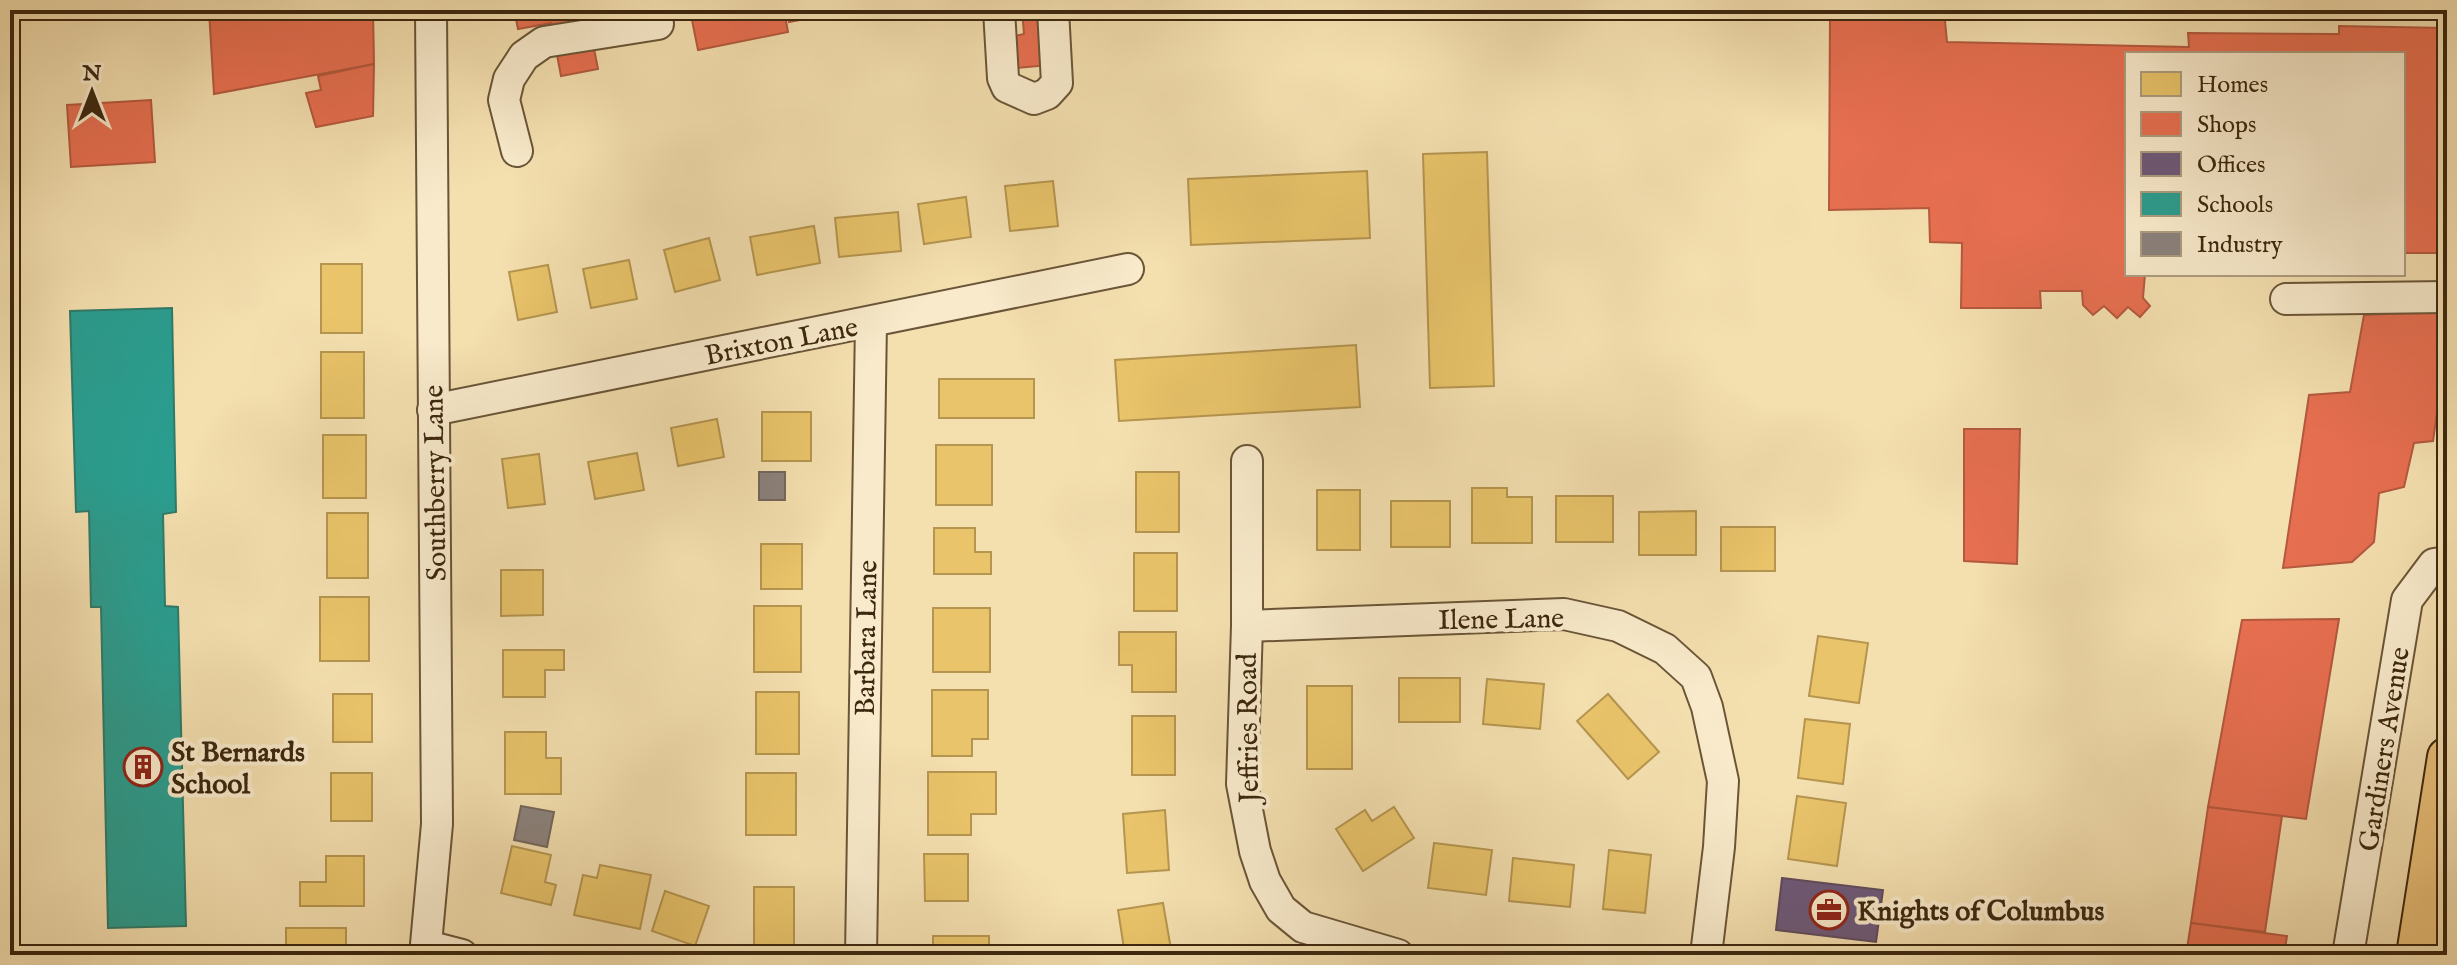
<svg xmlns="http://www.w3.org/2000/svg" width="2457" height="965" font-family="'IM FELL English',serif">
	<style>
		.homes { fill: #e9c46a; stroke: #b5954f; stroke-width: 2 }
		.shops { fill: #e76f51; stroke: #b4593d; stroke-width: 2 }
		.offices { fill: #6d597a; stroke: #5e4a5a; stroke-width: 2 }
		.schools { fill: #2a9d8f; stroke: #2f7a69; stroke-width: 2 }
		.industry { fill: #8a817c; stroke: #73665b; stroke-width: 2 }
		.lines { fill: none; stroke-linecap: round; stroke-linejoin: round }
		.minor-casing { stroke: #6a5537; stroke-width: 34 }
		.major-casing { stroke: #3c270f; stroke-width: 42 }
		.minor { stroke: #f8eacb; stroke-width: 30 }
		.major { stroke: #eac078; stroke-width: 38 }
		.labels { text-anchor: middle; stroke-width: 8; stroke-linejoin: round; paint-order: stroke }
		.street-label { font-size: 28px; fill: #3c270f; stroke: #f8eacb }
		.poi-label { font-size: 28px; font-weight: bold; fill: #3c270f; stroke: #f8eacb; text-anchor: start }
	</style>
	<rect width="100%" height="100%" fill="#f4dfaf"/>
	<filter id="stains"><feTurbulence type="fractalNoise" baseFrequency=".0025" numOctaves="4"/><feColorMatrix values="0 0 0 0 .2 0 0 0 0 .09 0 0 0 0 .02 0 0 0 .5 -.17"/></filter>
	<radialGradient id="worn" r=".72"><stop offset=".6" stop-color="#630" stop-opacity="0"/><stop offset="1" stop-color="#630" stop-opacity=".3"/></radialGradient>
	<!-- homes -->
	<g class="homes">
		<polygon points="1487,152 1494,386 1430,388 1423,154"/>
		<polygon points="1367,171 1370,238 1191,245 1188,179"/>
		<polygon points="1053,181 1058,226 1010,231 1005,186"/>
		<polygon points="966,197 971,237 924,244 918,204"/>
		<polygon points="898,212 901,251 839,257 835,218"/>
		<polygon points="814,226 820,263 757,275 750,237"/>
		<polygon points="709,238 720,280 675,292 664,250"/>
		<polygon points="629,260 637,299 591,308 583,269"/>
		<rect x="321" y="264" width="41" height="69"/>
		<polygon points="548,265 557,312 518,320 509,272"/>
		<polygon points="1356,345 1360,407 1119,421 1115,360"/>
		<rect x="321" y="352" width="43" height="66"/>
		<rect x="939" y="379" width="95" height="39"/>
		<rect x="762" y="412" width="49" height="49"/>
		<polygon points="717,419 724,457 678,466 671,428"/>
		<rect x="323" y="435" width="43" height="63"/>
		<rect x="936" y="445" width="56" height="60"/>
		<polygon points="637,453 644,490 595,499 588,462"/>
		<polygon points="539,454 545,504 508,508 502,459"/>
		<rect x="1136" y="472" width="43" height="60"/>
		<polygon points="1472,488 1507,488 1507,497 1532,497 1532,543 1472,543"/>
		<rect x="1317" y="490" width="43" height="60"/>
		<rect x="1556" y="496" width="57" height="46"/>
		<rect x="1391" y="501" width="59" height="46"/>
		<polygon points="1696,511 1696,555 1639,555 1639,512"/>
		<rect x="327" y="513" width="41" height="65"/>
		<rect x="1721" y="527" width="54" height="44"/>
		<polygon points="934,528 975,528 975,552 991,552 991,574 934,574"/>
		<rect x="761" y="544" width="41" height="45"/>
		<rect x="1134" y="553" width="43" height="58"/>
		<polygon points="501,570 543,570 543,615 501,616"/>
		<rect x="320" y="597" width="49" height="64"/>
		<rect x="754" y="606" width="47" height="66"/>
		<rect x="933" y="608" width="57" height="64"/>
		<polygon points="1119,632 1176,632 1176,692 1132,692 1132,665 1119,665"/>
		<polygon points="1818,636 1868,643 1859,703 1809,696"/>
		<polygon points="503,650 564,650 564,670 545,670 545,697 503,697"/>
		<rect x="1399" y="678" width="61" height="44"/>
		<polygon points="1487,679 1544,684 1540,729 1483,724"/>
		<rect x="1307" y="686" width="45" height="83"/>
		<polygon points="932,690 988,690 988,739 972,739 972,756 932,756"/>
		<rect x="756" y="692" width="43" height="62"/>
		<rect x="333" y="694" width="39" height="48"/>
		<polygon points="1608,694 1659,752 1628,779 1577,721"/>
		<rect x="1132" y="716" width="43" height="59"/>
		<polygon points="1805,719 1850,724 1843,784 1798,778"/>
		<polygon points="505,732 546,732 546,758 561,758 561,794 505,794"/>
		<polygon points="928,772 996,772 996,814 971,814 971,835 928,835"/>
		<rect x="331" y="773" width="41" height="48"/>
		<rect x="746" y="773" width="50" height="62"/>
		<polygon points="1797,796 1846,803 1837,866 1788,859"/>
		<polygon points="1394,807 1414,838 1363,871 1336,829 1365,810 1372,821"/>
		<polygon points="1165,810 1169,870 1127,873 1123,814"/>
		<polygon points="1434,843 1492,850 1486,895 1428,888"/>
		<polygon points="512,846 551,855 545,882 556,885 551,905 501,893"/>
		<polygon points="1609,850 1651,855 1645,913 1603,909"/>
		<polygon points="924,854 968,854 968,901 925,901"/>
		<polygon points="326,856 364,856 364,906 300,906 300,882 326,882"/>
		<polygon points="1513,858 1574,865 1570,907 1509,901"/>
		<polygon points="600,865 651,875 640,929 574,915 583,875 597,878"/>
		<rect x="754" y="887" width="40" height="68"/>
		<polygon points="665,891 709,906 695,946 652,931"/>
		<polygon points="1163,903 1172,955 1125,955 1118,910"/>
		<rect x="286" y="928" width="60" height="27"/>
		<rect x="933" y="936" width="56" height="19"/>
	</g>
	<!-- shops -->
	<g class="shops">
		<polygon points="209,10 373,10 374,64 214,94"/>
		<polygon points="514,10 618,10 619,13 588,18 598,69 561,76 551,23 518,29"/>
		<polygon points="690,10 784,10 788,32 698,50"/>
		<polygon points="787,10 852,10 789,22"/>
		<polygon points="1022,10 1068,10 1071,63 1015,68 1011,37 1024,34"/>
		<polygon points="1133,10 1250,10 1134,18"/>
		<polygon points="1830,10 1944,10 1947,42 2189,47 2188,33 2339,34 2339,26 2447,28 2447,253 2403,253 2403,54 2127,54 2127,274 2145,274 2143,298 2150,306 2140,317 2128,307 2117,318 2104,306 2093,315 2083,305 2082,291 2040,291 2041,308 1961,308 1962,243 1930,242 1929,208 1829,210"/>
		<polygon points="374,64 373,116 316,127 306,93 321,90 318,76"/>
		<polygon points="151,100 155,162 71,167 67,105"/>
		<polygon points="2447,311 2447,342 2433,441 2414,443 2404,487 2379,493 2374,542 2352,562 2283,568 2309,395 2350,392 2364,315"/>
		<polygon points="1964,429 2020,429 2017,564 1964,561"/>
		<polygon points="2339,619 2306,819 2208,807 2242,620"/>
		<polygon points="2208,807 2282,816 2265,932 2191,923"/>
		<polygon points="2191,923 2287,936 2284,955 2186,955"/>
	</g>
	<!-- offices -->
	<polygon class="offices" points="1782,878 1883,890 1876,942 1776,930"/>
	<!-- schools -->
	<polygon class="schools" points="172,308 176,512 163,514 165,606 178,607 186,926 108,928 101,607 91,607 89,511 76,512 70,311"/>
	<!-- industry -->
	<g class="industry">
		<rect x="759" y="472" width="26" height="28"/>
		<polygon points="521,806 554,812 547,847 514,840"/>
	</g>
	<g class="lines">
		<defs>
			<g id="minor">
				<polyline points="999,10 1003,78 1007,87 1034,99 1047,94 1057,83 1053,10"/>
				<polyline points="517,151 504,100 509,79 524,56 544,42 658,24"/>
				<polyline points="2286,299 2447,297"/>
				<polyline points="433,410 1128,269"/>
				<polyline points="1247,461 1247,626 1242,784 1255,851 1265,881 1281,909 1303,927 1398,955"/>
				<polyline points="1247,626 1564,614 1618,626 1665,649 1696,677 1707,707 1723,781 1719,847 1706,955"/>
				<polyline points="427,946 462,955"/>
				<polyline points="425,955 437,824 431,10"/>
				<polyline points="861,955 871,322"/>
				<polyline points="2348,955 2407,600 2434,564 2447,562"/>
			</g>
			<polyline id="major" points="2416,955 2447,757"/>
		</defs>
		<!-- minor casing -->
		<use href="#minor" class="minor-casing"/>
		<!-- major casing -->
		<use href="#major" class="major-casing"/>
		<!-- minor -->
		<use href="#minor" class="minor"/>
		<!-- major -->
		<use href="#major" class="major"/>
	</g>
	<!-- icons -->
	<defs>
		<symbol id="building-ring" viewBox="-11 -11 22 22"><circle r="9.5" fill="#f8eacb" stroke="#8f2418" stroke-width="1.5"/><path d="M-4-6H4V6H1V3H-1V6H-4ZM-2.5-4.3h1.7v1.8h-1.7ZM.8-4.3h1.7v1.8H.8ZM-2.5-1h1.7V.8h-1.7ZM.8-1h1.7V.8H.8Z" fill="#8f2418"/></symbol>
		<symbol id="office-ring" viewBox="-11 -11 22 22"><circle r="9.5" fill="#f8eacb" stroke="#8f2418" stroke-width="1.5"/><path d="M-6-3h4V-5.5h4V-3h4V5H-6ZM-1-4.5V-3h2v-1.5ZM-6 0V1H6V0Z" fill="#8f2418"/></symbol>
	</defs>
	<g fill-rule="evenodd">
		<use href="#building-ring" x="121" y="745" width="44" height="44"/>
		<use href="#office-ring" x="1807" y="888" width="44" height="44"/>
	</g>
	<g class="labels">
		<!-- street labels -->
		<g class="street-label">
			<text transform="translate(781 340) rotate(-11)" y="10">Brixton Lane</text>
			<text transform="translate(434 483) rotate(-91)" y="10">Southberry Lane</text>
			<text transform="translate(1501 618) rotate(-1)" y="10">Ilene Lane</text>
			<text transform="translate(865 638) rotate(-89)" y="10">Barbara Lane</text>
			<text transform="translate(1247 728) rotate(-91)" y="10">Jeffries Road</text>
			<text transform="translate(2383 749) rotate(-81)" y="10">Gardiners Avenue</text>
		</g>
		<!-- poi labels -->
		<g class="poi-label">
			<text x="171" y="761">St Bernards<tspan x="171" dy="32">School</tspan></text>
			<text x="1857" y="920">Knights of Columbus</text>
		</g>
	</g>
	<!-- margin -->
	<rect width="2457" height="965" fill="none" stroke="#f4dfaf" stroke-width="40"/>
	<rect x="12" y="12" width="2433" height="941" fill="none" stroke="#3c270f" stroke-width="4"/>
	<rect x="20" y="20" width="2417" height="925" fill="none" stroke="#3c270f" stroke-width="2"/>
	<!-- legend -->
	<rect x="2125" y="52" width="280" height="224" fill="#f8eacb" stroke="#ad9c80" stroke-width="2"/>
	<rect x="2141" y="72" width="40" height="24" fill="#e9c46a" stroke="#ad9c80" stroke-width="2"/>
	<text x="2197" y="92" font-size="24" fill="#3c270f">Homes</text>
	<rect x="2141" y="112" width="40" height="24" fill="#e76f51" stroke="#ad9c80" stroke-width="2"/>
	<text x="2197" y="132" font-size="24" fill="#3c270f">Shops</text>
	<rect x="2141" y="152" width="40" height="24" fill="#6d597a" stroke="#ad9c80" stroke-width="2"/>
	<text x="2197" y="172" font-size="24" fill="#3c270f">Offices</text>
	<rect x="2141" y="192" width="40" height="24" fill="#2a9d8f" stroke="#ad9c80" stroke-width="2"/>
	<text x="2197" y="212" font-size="24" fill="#3c270f">Schools</text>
	<rect x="2141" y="232" width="40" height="24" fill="#8a817c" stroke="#ad9c80" stroke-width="2"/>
	<text x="2197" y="252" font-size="24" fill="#3c270f">Industry</text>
	<!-- north arrow -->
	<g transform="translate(92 92)" stroke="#f8eacb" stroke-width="6" paint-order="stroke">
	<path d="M0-6L14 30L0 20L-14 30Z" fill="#3c270f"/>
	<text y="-12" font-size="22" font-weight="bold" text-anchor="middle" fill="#3c270f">N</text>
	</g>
	<rect width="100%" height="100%" filter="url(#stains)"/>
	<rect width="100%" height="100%" fill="url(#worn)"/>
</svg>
